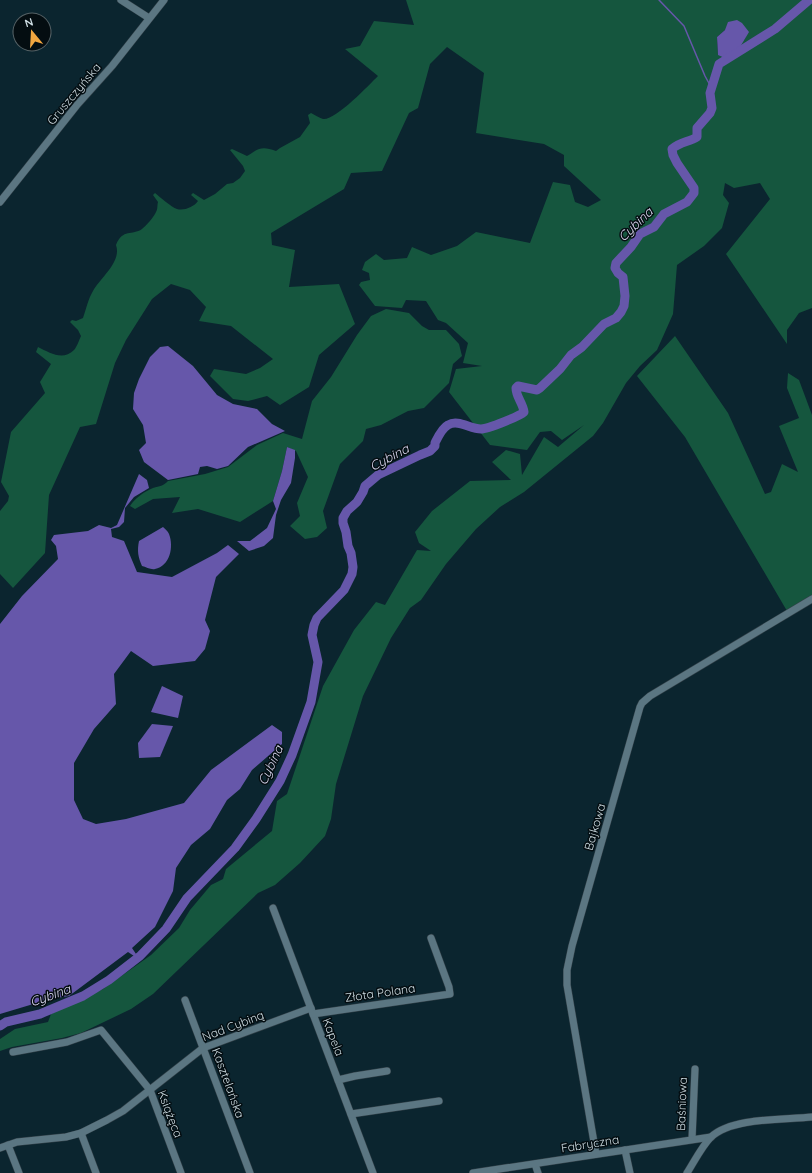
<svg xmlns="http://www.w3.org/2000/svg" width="812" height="1173" font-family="Quicksand,sans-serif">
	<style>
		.green { fill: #15563e; fill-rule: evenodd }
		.water { fill: #6657aa }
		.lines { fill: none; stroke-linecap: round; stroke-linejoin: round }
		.stream { stroke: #6657aa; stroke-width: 1.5 }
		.river { stroke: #6657aa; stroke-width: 9 }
		.minor-casing { stroke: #324048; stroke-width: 8 }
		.minor { stroke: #5b7682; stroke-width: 7 }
		.labels { text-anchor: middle; stroke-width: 3; stroke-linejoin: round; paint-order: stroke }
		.street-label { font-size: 12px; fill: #cfdee4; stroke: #040d11 }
		.water-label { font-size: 13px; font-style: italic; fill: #dad8f0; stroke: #040d11 }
	</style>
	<rect width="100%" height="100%" fill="#0b252f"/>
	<!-- green -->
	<g class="green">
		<path d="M406,0H812V308L799,313L787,330V344L726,254L770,199L760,183L734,188L725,183L723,195L729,203L722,228L704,246L677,265L673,314L657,350L640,366L626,383L603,423L593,436L524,492L500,507L476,529L446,564L421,600L410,608L391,638L363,696L336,784L331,819L325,836L300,863L275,885L258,893L153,994L131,1009L81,1033L62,1038L12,1047L0,1051V1039L15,1029L48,1022L51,1014L103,989L151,955L179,928L190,910L211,885L223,879L226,869L272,831L277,801L287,794L323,686L354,630L376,602L385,605L417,550L431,551L419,543L415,532L432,511L470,481L511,480L492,462L506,450L520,454L522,475L544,437L558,447L584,425L562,440L551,431L540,432L527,450L490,445L449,392L456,369L482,366L463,363L468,343L446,323L438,320L426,301L406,300L402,308L375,306L359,285L361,282L370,280L369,273L362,270L365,262L376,254L384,260L407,258L412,247L431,255L457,246L476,232L530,243L553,182L570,185L575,202L588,207L601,200L564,166V155L544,144L476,133L484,73L447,47L430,64L418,108L409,113L382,171L351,173L344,189L271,233L272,245L295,250L289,287L339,284L355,324L319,355L309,387L280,405L267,396L248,401L233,399L210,376L214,369L246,374L260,368L273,359L231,326L199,321L206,307L190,290L171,284L152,299L126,340L115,363L96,424L80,427L49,495L45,553L13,588L0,574V511L8,501L9,496L1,482L11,432L45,393L40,382L51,364L36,352L38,347C50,353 63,361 74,350C77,347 79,340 81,336L78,330L70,322L72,320L76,321L83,318C86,310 88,299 93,291C100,278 122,262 116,245C123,228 132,236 142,229C146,226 154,217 156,212C158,209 157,205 158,202L153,195L155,193C160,197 171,207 177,209C184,211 194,207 198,201L191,195L193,193L204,200L215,194L227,184L233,183L240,178L245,171L243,166L230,150L232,149L247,156C259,148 262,146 276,151L280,148L300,137L310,123L308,115L311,113C315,115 320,118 323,119C335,121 369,85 378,76L345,49L360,46L374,21L414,25ZM725,30L748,32L744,40L718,55L717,37Z"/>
		<path d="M386,309L409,313L422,326L429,330H446L459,344L462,356L453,364L449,383L424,408L408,411L381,425L366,429L363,441L340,464L323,511L327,528L317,537L305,539L290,526L300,516L297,503L308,477L296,451L287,447L282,471L273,501L240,522L198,509L172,513L180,497L153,499L135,509L130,506C136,497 144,492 153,488C160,486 163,486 168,481L205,474L228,467L257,445L283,433L302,439L312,401L331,377L357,335L371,316Z"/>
		<polygon points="675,336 728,413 765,494 771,492 782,464 798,472 779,426 799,418 787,388 788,373 799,380 812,415 812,595 787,611 685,437 637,376"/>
	</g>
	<!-- water -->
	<g class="water">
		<polygon points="737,20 742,23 749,32 737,52 727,59 718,55 717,37 725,30 728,22"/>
		<polygon points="168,346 193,366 217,395 233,404 257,409 272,424 285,431 248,447 228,466 217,469 207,466 200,467 198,474 168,480 144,462 139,450 146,443 143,425 133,409 134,393 139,379 150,357 160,347"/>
		<polygon points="287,447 295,450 295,458 291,483 281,500 276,515 273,538 264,546 249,551 237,541 250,541 267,528 276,509 273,501 282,471"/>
		<polygon points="139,474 147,480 149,488 134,497 125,508 124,522 119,527 111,529 112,537 124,541 137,572 172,577 217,553 228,545 239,554 216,577 205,620 210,631 205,649 195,661 153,666 131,651 114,674 116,704 94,729 74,763 74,800 83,819 96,824 126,819 184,803 211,770 272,725 282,732 282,744 252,770 240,789 227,800 210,829 191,845 176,868 173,891 155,927 132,948 136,954 134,956 128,952 69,996 50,999 0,1014 0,624 22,596 58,559 56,546 51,540 54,535 88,531 99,525 111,528 117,525"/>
		<path d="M163,527C165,529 168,531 169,534C174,547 170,566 155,569C151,570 146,567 142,566C138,557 137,551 139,541Z"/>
		<polygon points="162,686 183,696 178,718 151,712"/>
		<polygon points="152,724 173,726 160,757 139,758 138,743"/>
	</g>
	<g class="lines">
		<!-- stream -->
		<polyline class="stream" points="659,0 684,26 705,76 711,87"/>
		<!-- river -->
		<path class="river" d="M0,1026L6,1022L40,1014L83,996L109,980L140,956L166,929L187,898L235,848L256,819L280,781L292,755L311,702L318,662L312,635L314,625L317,618L344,590L352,574L353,567L351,553L348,546L346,532L343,523V518L347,511L357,502L363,492L365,486L378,475L420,455L430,451L435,446V443C438,437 442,428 448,425C458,419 470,429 481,429C488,429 520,416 524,412C523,403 516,397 516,388L518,386L537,390L540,388L560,369L571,355L582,347L604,324L616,318L621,312L624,306L625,296L623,277L618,273L615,268L616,263L631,247L640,234L654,227L664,214L687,202L694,193V188L677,163L673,155L672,149C679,142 689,142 697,137V128L710,113L712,108L710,93L719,64L775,29L809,0"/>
		<defs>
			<g id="minor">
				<polyline points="121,0 149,18"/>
				<polyline points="0,202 77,105 112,66 164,0"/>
				<polyline points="273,908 373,1173"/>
				<polyline points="185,1000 250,1173"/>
				<polyline points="313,1014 450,994 449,987 431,938"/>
				<polyline points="13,1052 67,1042 101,1030 150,1090 181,1173"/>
				<polyline points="338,1080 355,1076 387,1071"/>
				<polyline points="351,1114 439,1101"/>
				<polyline points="81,1133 96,1173"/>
				<polyline points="692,1139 695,1069"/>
				<polyline points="8,1145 19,1173"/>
				<polyline points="0,1148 17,1142 66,1137 81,1133 107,1120 123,1111 203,1048 311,1008"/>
				<polyline points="625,1150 630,1173"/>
				<polyline points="596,1154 567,985 567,970 572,946 640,707 642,703 650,696 812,599"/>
				<polyline points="535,1164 538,1173"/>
				<polyline points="473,1173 711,1137"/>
				<path d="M687,1173C694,1162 702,1146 711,1137C732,1117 785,1120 812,1117"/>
			</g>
		</defs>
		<!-- minor casing -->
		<use href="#minor" class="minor-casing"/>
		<!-- minor -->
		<use href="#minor" class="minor"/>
	</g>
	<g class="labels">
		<!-- street labels -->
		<g class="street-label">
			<text transform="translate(74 94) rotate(-50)" y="4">Gruszczyńska</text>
			<text transform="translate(595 827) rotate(-74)" y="4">Bajkowa</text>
			<text transform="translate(380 993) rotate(-8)" y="4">Złota Polana</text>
			<text transform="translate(233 1026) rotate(-21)" y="4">Nad Cybiną</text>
			<text transform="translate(333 1037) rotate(69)" y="4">Kapela</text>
			<text transform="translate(228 1083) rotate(70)" y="4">Kasztelańska</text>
			<text transform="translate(682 1104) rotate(-88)" y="4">Baśniowa</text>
			<text transform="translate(170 1114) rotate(69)" y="4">Książęca</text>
			<text transform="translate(590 1144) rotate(-9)" y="4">Fabryczna</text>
		</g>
		<!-- water labels -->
		<g class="water-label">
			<text transform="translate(635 224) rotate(-44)" y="5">Cybina</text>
			<text transform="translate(389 457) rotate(-28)" y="5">Cybina</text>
			<text transform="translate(270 765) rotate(-65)" y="5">Cybina</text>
			<text transform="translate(50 995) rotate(-20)" y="5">Cybina</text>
		</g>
	</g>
	<!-- north arrow -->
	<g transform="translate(32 32) rotate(342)"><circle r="19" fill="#040d11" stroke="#556165"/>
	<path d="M0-3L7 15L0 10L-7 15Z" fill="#f1a640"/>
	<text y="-6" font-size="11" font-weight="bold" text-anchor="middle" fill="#cfdee4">N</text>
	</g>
</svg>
